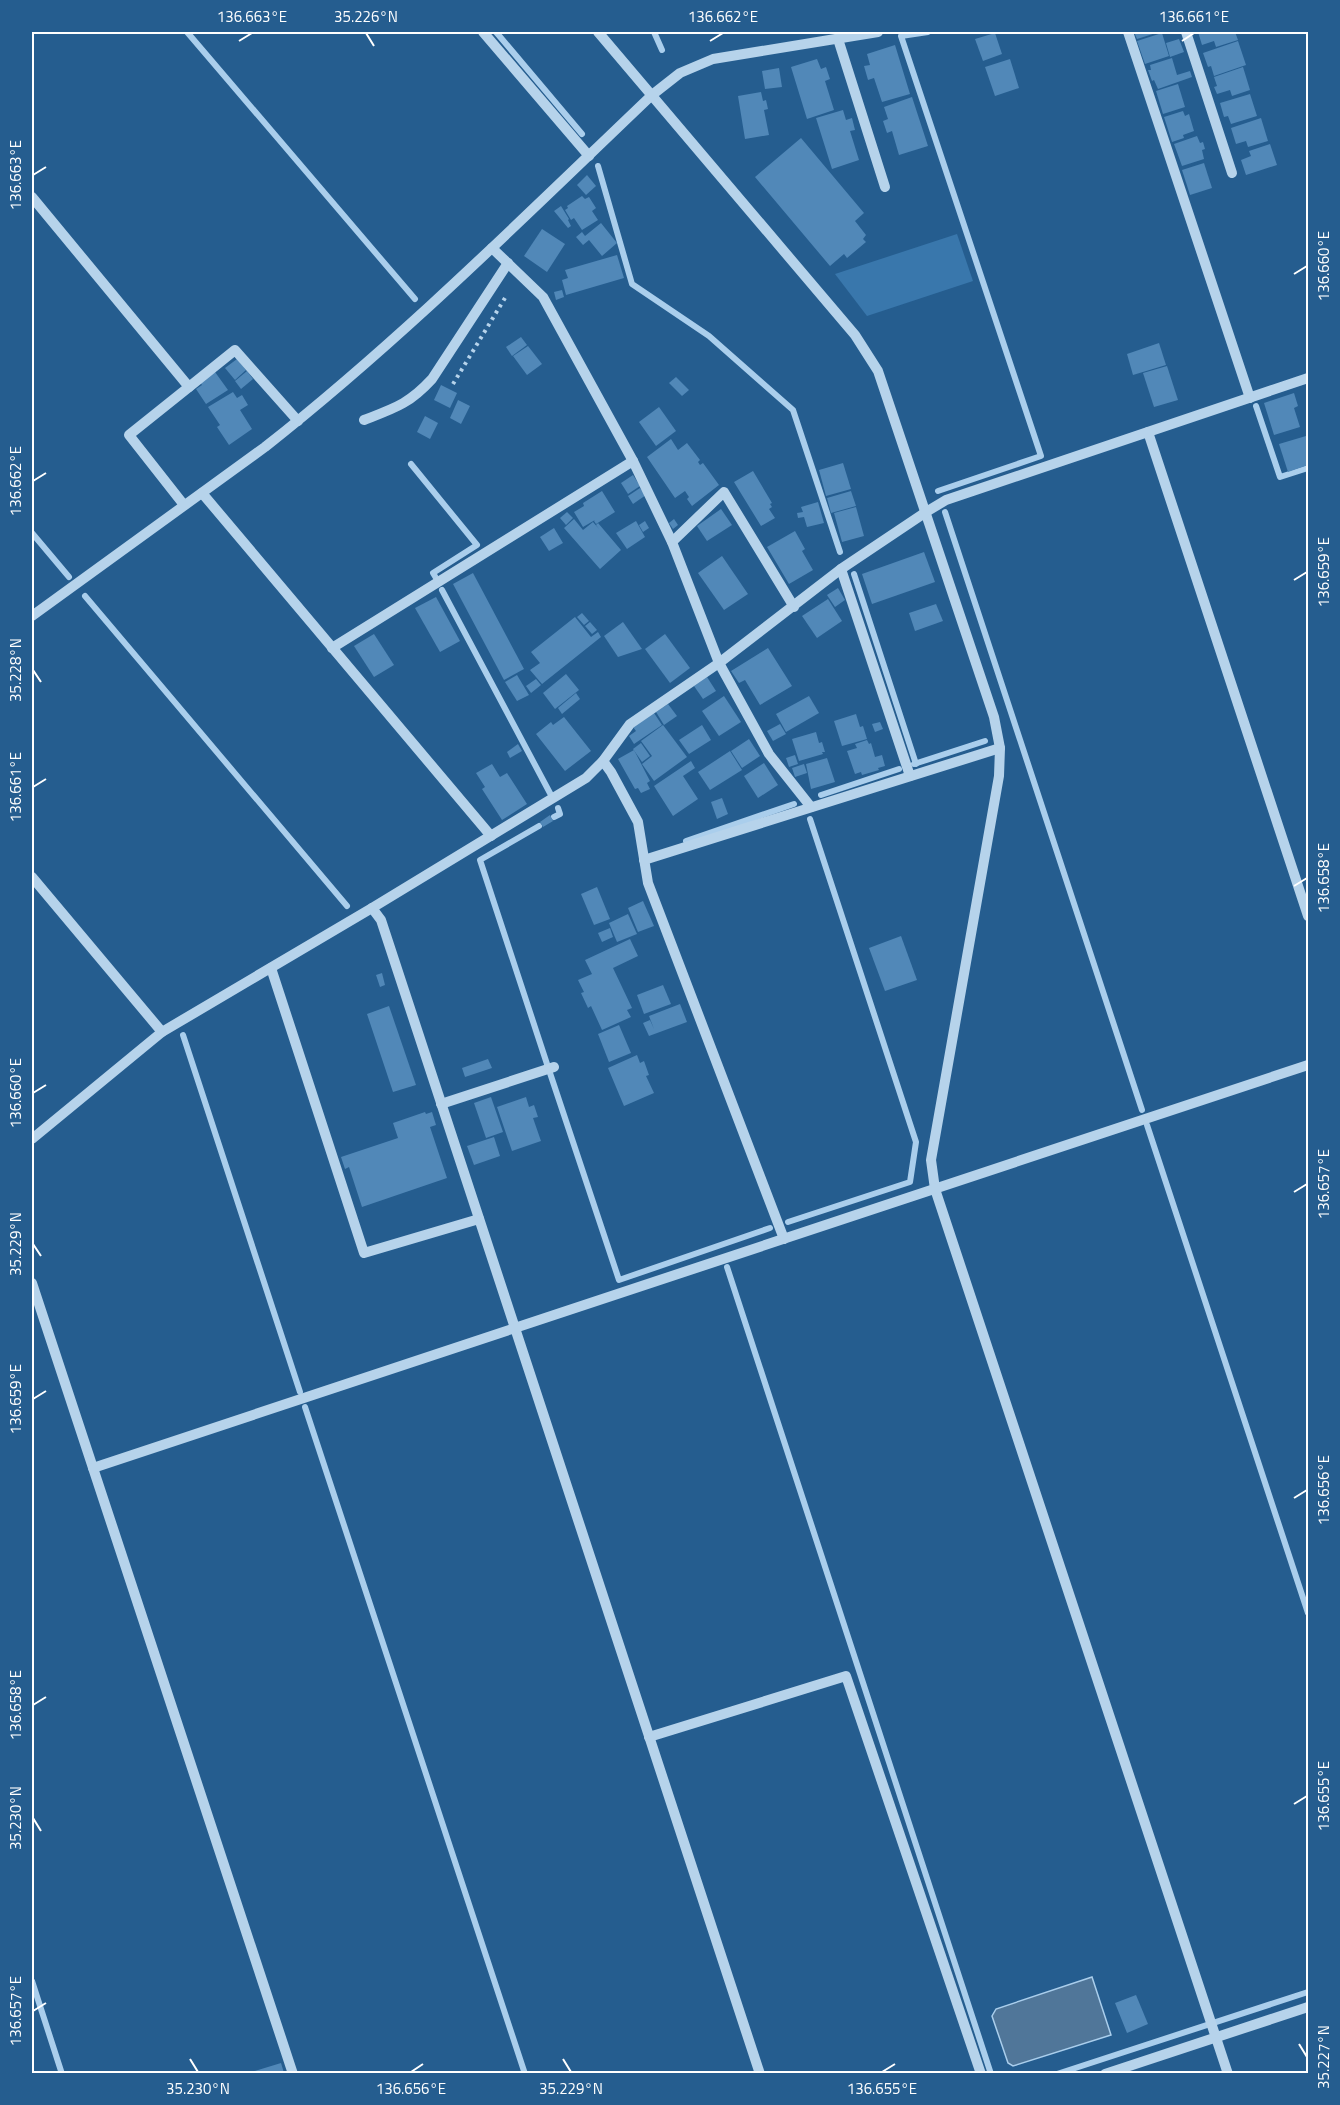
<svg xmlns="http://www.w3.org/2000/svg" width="1340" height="2105" font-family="'Titillium Web',sans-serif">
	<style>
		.green { fill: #3977ac }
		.water { fill: #507699; stroke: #aaceec; stroke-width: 1.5 }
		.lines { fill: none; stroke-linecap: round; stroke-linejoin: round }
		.stream { stroke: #aaceec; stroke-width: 6 }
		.building { fill: #5188b8 }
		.path { stroke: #b6d3eb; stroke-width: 4; stroke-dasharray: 3 4.5; stroke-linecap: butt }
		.minor { stroke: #b6d3eb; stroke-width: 10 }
		.ticks { fill: none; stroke: #fff; stroke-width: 2 }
		.neatline { fill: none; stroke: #fff; stroke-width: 2 }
		.ticks-label { font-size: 15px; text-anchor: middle; fill: #fff }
	</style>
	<rect width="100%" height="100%" fill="#255d8f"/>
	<!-- green -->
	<polygon class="green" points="957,234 973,281 867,316 835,274"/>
	<!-- water -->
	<polygon class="water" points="1092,1977 1111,2035 1013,2066 1008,2063 992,2016 996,2009"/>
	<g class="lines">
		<!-- stream -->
		<g class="stream">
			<polyline points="187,32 415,299"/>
			<polyline points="496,32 582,134"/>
			<polyline points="654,32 662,50"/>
			<polyline points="928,32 901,36 1041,456 938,491"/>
			<polyline points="598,166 632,284 709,336 793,410 840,552"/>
			<polyline points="1256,406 1280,477 1308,468"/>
			<polyline points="411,464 477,545 433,573 436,578"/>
			<polyline points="945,512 1142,1110"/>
			<polyline points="32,533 69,577"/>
			<polyline points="854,574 916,764"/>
			<polyline points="442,590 551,795"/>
			<polyline points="85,596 347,906"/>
			<polyline points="914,764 985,741"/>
			<polyline points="821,795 899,769"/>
			<polyline points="554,817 560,814 558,808"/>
			<polyline points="539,826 480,860 547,1064"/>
			<polyline points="686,841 794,804"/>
			<polyline points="183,1035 300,1392"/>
			<polyline points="550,1073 619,1280 770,1228"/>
			<polyline points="1147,1125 1308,1613"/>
			<polyline points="788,1222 910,1182 916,1142 810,819"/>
			<polyline points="727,1267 991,2074"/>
			<polyline points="305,1407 525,2074"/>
			<polyline points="32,1981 62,2074"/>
			<polyline points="1057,2074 1308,1992"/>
		</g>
	</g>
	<!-- building -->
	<g class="building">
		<polygon points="1134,32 1159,32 1137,39"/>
		<polygon points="1198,32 1235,32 1238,40 1216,47 1214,41 1202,45"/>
		<polygon points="995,33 1002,54 983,61 975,39"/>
		<polygon points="1162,33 1169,56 1145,64 1137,41"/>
		<polygon points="1179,39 1184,52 1170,57 1166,43"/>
		<polygon points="1238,41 1246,65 1214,76 1211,66 1208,67 1203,53"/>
		<polygon points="895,45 910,94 882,102 874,78 868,80 864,66 870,65 867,54"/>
		<polygon points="1172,58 1177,75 1190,71 1192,77 1158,89 1154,80 1152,81 1148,70 1151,70 1150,65"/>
		<polygon points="817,59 821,69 826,67 830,79 825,81 834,110 807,119 791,67"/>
		<polygon points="1010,59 1019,88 995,96 985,67"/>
		<polygon points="1243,67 1250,90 1232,96 1230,90 1217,94 1214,87 1217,86 1214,77"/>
		<polygon points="779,68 782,87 765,89 762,71"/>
		<polygon points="1178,84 1185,107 1163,114 1156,91"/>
		<polygon points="761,92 763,101 766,100 768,109 764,110 769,135 745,139 738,96"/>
		<polygon points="1250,94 1257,116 1231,124 1228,116 1224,117 1220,103"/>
		<polygon points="912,97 928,146 899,155 892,131 887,133 883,121 888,119 884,107"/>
		<polygon points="843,110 846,120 852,118 855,130 850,131 859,160 832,169 816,118"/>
		<polygon points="1183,111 1185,116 1189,114 1194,131 1183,135 1184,138 1172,142 1164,117"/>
		<polygon points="1261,118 1268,141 1248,147 1246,141 1236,144 1231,128"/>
		<polygon points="1197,136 1200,143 1203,142 1205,149 1202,150 1204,159 1182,166 1174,144"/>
		<polygon points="801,138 864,213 855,221 866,235 863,239 866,242 847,258 844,254 830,266 755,177"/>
		<polygon points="1270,144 1277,165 1246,175 1241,160 1251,156 1249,151"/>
		<polygon points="1204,163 1212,188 1190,195 1182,170"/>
		<polygon points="587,175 596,186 586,195 577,185"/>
		<polygon points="582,196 585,199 589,197 596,208 592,211 598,220 582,230 574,218 571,220 565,210 568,208 567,206"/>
		<polygon points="561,206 569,219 568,220 571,226 568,228 554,211"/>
		<polygon points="601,223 617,243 602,256 589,240 583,245 576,237 582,232 585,236"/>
		<polygon points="542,229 565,244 547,272 524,256"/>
		<polygon points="617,255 624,278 566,295 562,280 568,278 565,270"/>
		<polygon points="562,290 564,297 556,300 554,292"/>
		<polygon points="521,337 527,345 512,356 506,347"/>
		<polygon points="1159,343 1166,365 1133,375 1127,354"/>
		<polygon points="528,346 542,364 527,375 513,356"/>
		<polygon points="237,359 246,370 235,380 225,368"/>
		<polygon points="1167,366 1178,400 1154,407 1143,373"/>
		<polygon points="247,371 253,379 241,389 235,381"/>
		<polygon points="215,372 228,390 206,404 196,389 202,385 200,382"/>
		<polygon points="676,377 689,390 682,396 669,383"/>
		<polygon points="441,385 457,393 450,408 434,400"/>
		<polygon points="233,392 237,398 242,395 248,405 240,410 252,429 229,445 217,427 220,425 208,407"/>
		<polygon points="1294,393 1298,406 1294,408 1300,427 1274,435 1264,403"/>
		<polygon points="458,400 470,406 461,424 450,418"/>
		<polygon points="659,407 676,431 656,446 639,422"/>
		<polygon points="425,416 438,423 430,439 417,432"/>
		<polygon points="1306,436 1308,445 1308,465 1288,472 1279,444"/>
		<polygon points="671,439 678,450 687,443 700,460 698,462 700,465 703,463 719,485 692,506 687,499 689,497 685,491 675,498 647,457"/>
		<polygon points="843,463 851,489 826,496 819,470"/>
		<polygon points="753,471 772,503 770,504 772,507 769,509 775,518 761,526 734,482"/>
		<polygon points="633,475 640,486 628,494 621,483"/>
		<polygon points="640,488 646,495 633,504 628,496"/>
		<polygon points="602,491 615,512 596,524 594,521 595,520 583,527 574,512 584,506 583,503"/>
		<polygon points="851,491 856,506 831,513 827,498"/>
		<polygon points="818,502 824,523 807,527 804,517 798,518 797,513 803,512 801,507"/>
		<polygon points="856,507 864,536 842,542 834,513"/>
		<polygon points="721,509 732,525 707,541 697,526"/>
		<polygon points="567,512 573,518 566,525 560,518"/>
		<polygon points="574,519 583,530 593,522 599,529 596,525 598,523 621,550 600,569 564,528"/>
		<polygon points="674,519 678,525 673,529 669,523"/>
		<polygon points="636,521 645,537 627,549 616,533"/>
		<polygon points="645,521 649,528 643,532 639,525"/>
		<polygon points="554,528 563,543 549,551 540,537"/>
		<polygon points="795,531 805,549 802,551 813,570 789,584 767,547"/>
		<polygon points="924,552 935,582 872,604 862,574"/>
		<polygon points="722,556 748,594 724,610 698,573"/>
		<polygon points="473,573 524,669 504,680 453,584"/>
		<polygon points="838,588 845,600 835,607 827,595"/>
		<polygon points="436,597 460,641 440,652 415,608"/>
		<polygon points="828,599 842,621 817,638 802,616"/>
		<polygon points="936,604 943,621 915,631 909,613"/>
		<polygon points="582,613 589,621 584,625 577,617"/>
		<polygon points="575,617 591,637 598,632 601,637 542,684 530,670 540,663 531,652"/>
		<polygon points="590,622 597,630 592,634 585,626"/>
		<polygon points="623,622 642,649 618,657 604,636"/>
		<polygon points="374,634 394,665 374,677 354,646"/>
		<polygon points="665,634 690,668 670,683 645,649"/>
		<polygon points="768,648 792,686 760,705 745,680 739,683 731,671"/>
		<polygon points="566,674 579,690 555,709 543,693"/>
		<polygon points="517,675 529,695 517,701 505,682"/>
		<polygon points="707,677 716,691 703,699 694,686"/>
		<polygon points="536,679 541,685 531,693 526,686"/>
		<polygon points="576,693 580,699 562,714 558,708"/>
		<polygon points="724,696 741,722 719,736 702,711"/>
		<polygon points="809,696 819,713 786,732 776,714"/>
		<polygon points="668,704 677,716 664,725 656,712"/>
		<polygon points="654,713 662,725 634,744 629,736 636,731 633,727"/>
		<polygon points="856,714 860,727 863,726 867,739 842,746 834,721"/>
		<polygon points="564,717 591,751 565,771 536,734 551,722 553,725"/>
		<polygon points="880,722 883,729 875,732 872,724"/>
		<polygon points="780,724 786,734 773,741 767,731"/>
		<polygon points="663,725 687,757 654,781 642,764 652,756 641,741"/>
		<polygon points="702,725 711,740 689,754 679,740"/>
		<polygon points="816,732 819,743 822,742 825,752 822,752 823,754 799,761 792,739"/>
		<polygon points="749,739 760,756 742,768 731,751"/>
		<polygon points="867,740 869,744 871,743 875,757 882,755 885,766 878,768 879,770 862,775 861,772 855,774 847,751 857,748 855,744"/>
		<polygon points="641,743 650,756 642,762 633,749"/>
		<polygon points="518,744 522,751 510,758 507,752"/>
		<polygon points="634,750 650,781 647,783 650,789 641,793 638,788 635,789 618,759"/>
		<polygon points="730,751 742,770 710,790 698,772"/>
		<polygon points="795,755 798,764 789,767 786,758"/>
		<polygon points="827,758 835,782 811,789 806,764"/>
		<polygon points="691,761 695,768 683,776 698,799 673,816 654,786"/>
		<polygon points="764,763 778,785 758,798 744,776"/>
		<polygon points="492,764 500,777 507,773 527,804 502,820 482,789 485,787 476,773"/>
		<polygon points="804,764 807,773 795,777 792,768"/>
		<polygon points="722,798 728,814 717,819 711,802"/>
		<polygon points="550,815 553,821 543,827 540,822"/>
		<polygon points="597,887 610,919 594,925 581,894"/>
		<polygon points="643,901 654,926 638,932 628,908"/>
		<polygon points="628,914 637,934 617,942 609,923"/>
		<polygon points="610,928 613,937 602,942 598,933"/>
		<polygon points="901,936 917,980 885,991 869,948"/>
		<polygon points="630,939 638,956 613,968 632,1008 627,1010 631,1017 602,1030 591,1006 588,1008 581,993 584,992 578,980 592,974 585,960"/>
		<polygon points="382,973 385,985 380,987 376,975"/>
		<polygon points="663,985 671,1004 644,1014 637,995"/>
		<polygon points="680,1004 687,1022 649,1036 643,1023 650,1020 654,1029 649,1016"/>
		<polygon points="389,1006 416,1085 393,1092 367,1014"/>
		<polygon points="619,1025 631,1053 609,1062 598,1034"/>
		<polygon points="637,1055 640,1063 644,1061 649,1075 646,1076 654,1093 624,1106 608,1068"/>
		<polygon points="488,1059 492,1068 465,1077 462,1068"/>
		<polygon points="491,1097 503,1132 486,1138 474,1103"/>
		<polygon points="526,1097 529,1107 534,1105 538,1117 533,1118 541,1141 512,1151 497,1107"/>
		<polygon points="425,1112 426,1114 432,1112 436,1125 430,1127 447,1178 362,1207 349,1167 345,1169 341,1157 398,1138 393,1123"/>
		<polygon points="494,1137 500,1156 474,1165 467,1146"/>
		<polygon points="1136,1995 1148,2024 1127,2033 1115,2003"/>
		<polygon points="281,2063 284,2073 248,2073"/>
	</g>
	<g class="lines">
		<!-- path -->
		<polyline class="path" points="453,384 505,298"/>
		<!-- minor -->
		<g class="minor">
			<polyline points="483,32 589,156"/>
			<polyline points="598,32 855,335 878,371 994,717 1000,748 999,776 931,1160 935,1189 1228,2074"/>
			<polyline points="1128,32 1250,398"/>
			<polyline points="1186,32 1232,173"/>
			<polyline points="838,39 885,187"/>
			<polyline points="32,197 189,387 235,350 298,421"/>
			<polyline points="492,248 543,297 633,461 672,542 719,663 769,754 811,807"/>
			<path d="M364,420C395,408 409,404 432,379L508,263"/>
			<polyline points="1148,432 1308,916"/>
			<polyline points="202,493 491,836"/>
			<polyline points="184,505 129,435 189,387"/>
			<polyline points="672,542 724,492 794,607"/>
			<polyline points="841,569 910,776"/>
			<path d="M32,616L265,447C402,339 526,215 652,95L680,73L713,59L878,32"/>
			<polyline points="332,648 633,461"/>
			<polyline points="603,761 611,772 638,822 648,883 784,1239"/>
			<polyline points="644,860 1000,748"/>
			<polyline points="32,877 162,1032"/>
			<polyline points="372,908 381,920 760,2074"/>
			<polyline points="271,968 364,1253 479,1219"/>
			<polyline points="441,1104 554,1067"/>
			<polyline points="32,1139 162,1032 372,908 586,778 603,761 630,724 719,663 841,569 926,512 946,500 1308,378"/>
			<polyline points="32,1283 293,2074"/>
			<polyline points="93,1468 1308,1065"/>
			<polyline points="649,1737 846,1676 981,2074"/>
			<polyline points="1105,2074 1308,2007"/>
		</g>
	</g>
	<!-- ticks -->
	<path class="ticks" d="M366,33L374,46M239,41L252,33M710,41L723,33M1182,41L1194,33M33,175L46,167M1294,274L1307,266M33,481L46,473M1294,580L1307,572M33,670L41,682M33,787L46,779M1294,886L1307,878M33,1093L46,1085M1294,1192L1307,1184M33,1244L41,1256M33,1399L46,1391M1294,1498L1307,1490M33,1705L46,1697M1294,1804L1307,1796M33,1818L41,1831M33,2011L46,2003M1299,2044L1307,2057M190,2059L198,2072M563,2059L571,2072M411,2072L423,2064M882,2072L895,2064"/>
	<!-- border -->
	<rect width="1340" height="2105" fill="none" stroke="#255d8f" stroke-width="66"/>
	<rect x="33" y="33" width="1274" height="2039" class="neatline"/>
	<g class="ticks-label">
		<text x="252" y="22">136.663°E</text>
		<text x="366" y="22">35.226°N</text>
		<text x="723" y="22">136.662°E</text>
		<text x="1194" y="22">136.661°E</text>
		<text transform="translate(16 175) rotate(-90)" y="5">136.663°E</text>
		<text transform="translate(1324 266) rotate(-90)" y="5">136.660°E</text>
		<text transform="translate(16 481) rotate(-90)" y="5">136.662°E</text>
		<text transform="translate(1324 572) rotate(-90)" y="5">136.659°E</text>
		<text transform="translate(16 670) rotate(-90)" y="5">35.228°N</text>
		<text transform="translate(16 787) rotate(-90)" y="5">136.661°E</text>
		<text transform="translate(1324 878) rotate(-90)" y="5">136.658°E</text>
		<text transform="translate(16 1093) rotate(-90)" y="5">136.660°E</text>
		<text transform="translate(1324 1184) rotate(-90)" y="5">136.657°E</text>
		<text transform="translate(16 1244) rotate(-90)" y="5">35.229°N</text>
		<text transform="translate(16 1399) rotate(-90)" y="5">136.659°E</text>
		<text transform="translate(1324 1490) rotate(-90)" y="5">136.656°E</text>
		<text transform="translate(16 1705) rotate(-90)" y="5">136.658°E</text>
		<text transform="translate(1324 1796) rotate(-90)" y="5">136.655°E</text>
		<text transform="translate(16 1818) rotate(-90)" y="5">35.230°N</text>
		<text transform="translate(16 2011) rotate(-90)" y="5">136.657°E</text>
		<text transform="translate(1324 2057) rotate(-90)" y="5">35.227°N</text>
		<text x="198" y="2094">35.230°N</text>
		<text x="411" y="2094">136.656°E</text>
		<text x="571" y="2094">35.229°N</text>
		<text x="882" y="2094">136.655°E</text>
	</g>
</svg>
